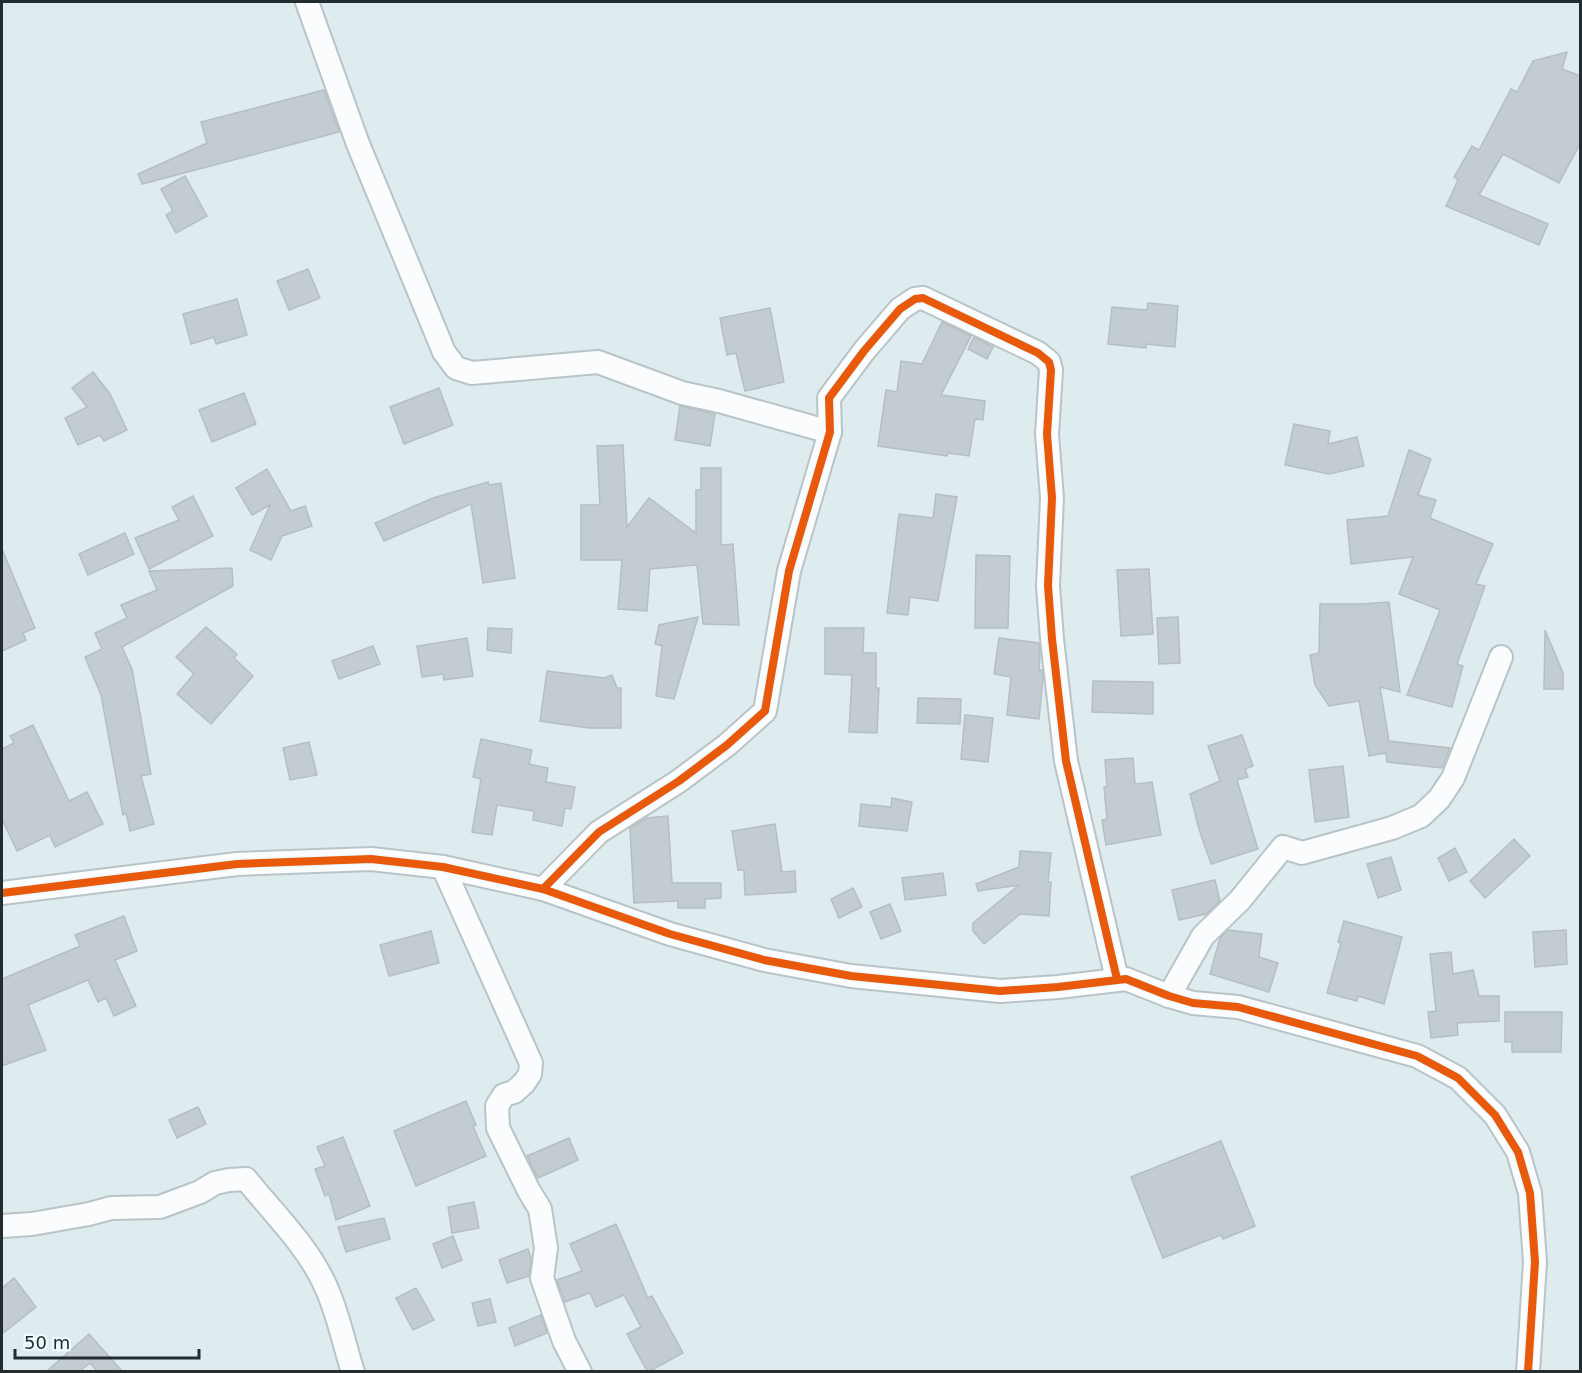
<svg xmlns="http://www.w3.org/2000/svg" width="1582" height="1373" font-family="'DejaVu Sans',sans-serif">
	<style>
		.building { fill: #c3cdd1; stroke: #b5bfc3; stroke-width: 1.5 }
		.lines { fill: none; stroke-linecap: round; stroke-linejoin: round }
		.street-casing { stroke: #b9c4c7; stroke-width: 26 }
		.street { stroke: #fafcfd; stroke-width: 22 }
		.cycleway-casing { stroke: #effafd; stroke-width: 11 }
		.cycleway { stroke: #e8590c; stroke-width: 8 }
	</style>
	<rect width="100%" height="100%" fill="#deecef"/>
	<!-- building -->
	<g class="building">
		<polygon points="1567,52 1562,69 1581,76 1581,142 1559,183 1503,154 1479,195 1548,224 1539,245 1446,206 1458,180 1454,177 1472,146 1479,150 1511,89 1517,92 1533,61"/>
		<polygon points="324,90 339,132 142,184 138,174 207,143 201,122"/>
		<polygon points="185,176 207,216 176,233 166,215 173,211 161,189"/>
		<polygon points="308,269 320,298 289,310 277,281"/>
		<polygon points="237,299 247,335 216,344 214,337 191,344 183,314"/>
		<polygon points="1148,303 1178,306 1175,347 1146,344 1146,348 1108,344 1112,307 1147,310"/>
		<polygon points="770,308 784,382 745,391 736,353 727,355 720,318"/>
		<polygon points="942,322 971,336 941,395 985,401 983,420 975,419 969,456 948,453 947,456 878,446 886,390 897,392 901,361 922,364"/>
		<polygon points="974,337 993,347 987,359 968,349"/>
		<polygon points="93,372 110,394 127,430 104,441 100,435 78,445 65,418 87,407 72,388"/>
		<polygon points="439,388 453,425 404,444 390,407"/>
		<polygon points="244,393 256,424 212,442 199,410"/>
		<polygon points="680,406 715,414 710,446 675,440"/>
		<polygon points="1294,424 1330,431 1328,444 1357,437 1364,466 1329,474 1285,465"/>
		<polygon points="623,445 627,527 649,498 696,533 696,490 701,490 701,468 721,468 721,545 733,544 739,625 703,624 697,565 650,569 647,611 618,609 622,560 581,560 581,505 600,505 597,446"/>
		<polygon points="1409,450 1431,459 1418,495 1436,500 1430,518 1493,544 1476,584 1485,586 1457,664 1463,666 1452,707 1407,695 1440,610 1399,594 1413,557 1351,564 1347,520 1388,516"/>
		<polygon points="267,469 291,511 305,506 312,526 282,536 271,560 250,550 270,505 252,515 236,488"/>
		<polygon points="488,482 489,485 501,483 515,578 483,583 471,504 384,541 375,523 433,498"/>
		<polygon points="936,494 957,497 938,601 910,597 908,615 887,613 899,514 933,518"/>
		<polygon points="193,496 213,536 149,569 135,538 179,520 172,507"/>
		<polygon points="125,533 134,554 88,575 79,554"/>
		<polygon points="2,549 35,628 23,633 26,640 2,651"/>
		<polygon points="976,555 1010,556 1008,628 975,628"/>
		<polygon points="232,568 233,586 122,647 132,669 151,774 141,776 154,824 130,831 126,813 123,815 101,695 85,657 102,649 95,633 127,618 121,605 157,590 149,571"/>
		<polygon points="1149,569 1153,634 1121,636 1117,570"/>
		<polygon points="1389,602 1400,692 1380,687 1389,741 1450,748 1442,768 1387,762 1386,753 1369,756 1359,701 1329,706 1315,685 1310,655 1319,653 1320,604 1361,604"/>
		<polygon points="698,617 674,699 656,696 662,646 655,644 659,625"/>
		<polygon points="1178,617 1180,663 1159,664 1157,618"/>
		<polygon points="206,627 237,654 234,658 253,676 211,724 177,694 194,674 176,657"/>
		<polygon points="488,628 512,629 511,653 487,650"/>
		<polygon points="825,628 864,628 863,653 876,653 876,688 879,688 877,733 849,732 852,675 825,674"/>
		<polygon points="1545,630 1563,673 1563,689 1544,689"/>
		<polygon points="467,638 473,676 444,680 443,674 422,677 417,646"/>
		<polygon points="999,638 1039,643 1040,656 1039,670 1042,670 1043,678 1039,719 1007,715 1011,677 994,674"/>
		<polygon points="373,646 380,664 339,679 332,661"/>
		<polygon points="547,671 604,678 612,675 617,688 621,688 621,728 589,728 540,721"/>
		<polygon points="1093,681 1153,682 1153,714 1092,712"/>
		<polygon points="918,698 961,699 960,724 917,723"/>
		<polygon points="965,715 993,718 988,762 961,759"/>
		<polygon points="33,725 69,801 87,792 103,824 55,847 50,835 17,851 2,819 2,749 14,743 10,736"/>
		<polygon points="1242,735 1253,766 1245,769 1248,777 1237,780 1258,849 1211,864 1199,829 1190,794 1220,781 1208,746"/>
		<polygon points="481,739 532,750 529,764 548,768 546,782 575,787 571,809 565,808 562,826 533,820 534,811 497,805 492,835 472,832 481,779 473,777"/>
		<polygon points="309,742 317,775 290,780 283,748"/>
		<polygon points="1133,758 1135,784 1152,782 1161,835 1106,845 1102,820 1107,819 1104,787 1107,787 1105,760"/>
		<polygon points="1343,766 1349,817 1315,822 1309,770"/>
		<polygon points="892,798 912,802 907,831 859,826 861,804 891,807"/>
		<polygon points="668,816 672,883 721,883 721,898 705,899 705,908 678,908 678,901 634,903 630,828 647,818"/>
		<polygon points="775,824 782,872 795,871 796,892 745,895 744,870 738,870 732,831"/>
		<polygon points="1514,839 1530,856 1485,898 1470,881"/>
		<polygon points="1455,848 1467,872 1449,881 1438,858"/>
		<polygon points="1020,851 1051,853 1048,882 1051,882 1049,916 1020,914 984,944 973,931 973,923 1019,885 978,891 976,884 1019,867"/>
		<polygon points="1391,857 1401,890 1378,898 1367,864"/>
		<polygon points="943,873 946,895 905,900 902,878"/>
		<polygon points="1215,880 1220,901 1206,914 1179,920 1172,890"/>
		<polygon points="853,888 862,907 839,918 831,899"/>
		<polygon points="890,904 901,931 881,939 870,912"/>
		<polygon points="124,916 137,951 115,960 136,1006 114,1016 106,998 98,1002 88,980 28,1005 46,1050 2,1066 2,979 80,946 75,935"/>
		<polygon points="1344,921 1402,937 1384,1004 1358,996 1357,1001 1327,993 1341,943 1338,942"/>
		<polygon points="1228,930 1262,934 1259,957 1278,963 1269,992 1210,974 1220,938"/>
		<polygon points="1566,930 1567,964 1535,967 1533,932"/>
		<polygon points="431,931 439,963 389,976 380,945"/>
		<polygon points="1451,952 1453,974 1473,970 1479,996 1499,996 1499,1021 1457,1023 1458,1035 1431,1038 1428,1012 1436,1011 1430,954"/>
		<polygon points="1505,1012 1562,1012 1561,1052 1512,1052 1512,1042 1505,1042"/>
		<polygon points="466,1101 476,1125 473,1126 486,1156 416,1186 394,1131"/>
		<polygon points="198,1107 206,1124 177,1138 169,1120"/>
		<polygon points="343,1137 370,1206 336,1220 329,1194 325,1196 315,1169 325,1166 317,1147"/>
		<polygon points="569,1138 578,1160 538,1178 527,1156"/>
		<polygon points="1221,1141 1255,1226 1223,1239 1221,1235 1163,1258 1131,1177"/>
		<polygon points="474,1202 479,1228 452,1233 448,1207"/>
		<polygon points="384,1218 390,1239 346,1252 338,1227"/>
		<polygon points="616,1224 648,1298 652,1296 683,1353 650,1371 647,1371 627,1334 641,1327 624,1295 596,1307 590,1293 565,1302 557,1280 582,1271 570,1244"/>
		<polygon points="453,1236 462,1260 442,1268 433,1244"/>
		<polygon points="528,1249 531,1258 529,1276 507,1283 499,1260"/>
		<polygon points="14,1278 36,1307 2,1334 2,1288"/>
		<polygon points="416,1288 434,1320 413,1330 396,1298"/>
		<polygon points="490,1299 496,1322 478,1326 472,1303"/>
		<polygon points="541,1315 547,1333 515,1346 509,1328"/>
		<polygon points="89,1334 122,1371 97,1371 90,1363 80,1371 47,1371"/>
	</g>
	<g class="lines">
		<defs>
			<g id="street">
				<polyline points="307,2 358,144 444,352 456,368 472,373 598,362 682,393 719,401 830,432"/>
				<polyline points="443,867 531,1063 530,1074 524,1083 514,1092 504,1095 497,1106 498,1128 529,1191 540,1209 546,1248 542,1278 564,1341 580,1372"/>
				<polyline points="543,889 599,832 679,781 727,745 765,711 789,571 830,432 829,398 864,351 900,309 915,299 923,298 1038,353 1049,362 1051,370 1047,434 1052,498 1048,586 1052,639 1066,761 1117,979"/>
				<polyline points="2,893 237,864 371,859 443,867 543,889 670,934 764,960 851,976 1000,991 1058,987 1126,979 1169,996 1193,1003 1238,1007 1417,1056 1458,1078 1495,1115 1518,1152 1530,1193 1535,1262 1528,1372"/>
				<polyline points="1169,996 1203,936 1240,900 1283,847 1302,853 1392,828 1421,816 1439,799 1453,778 1501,657"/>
				<path d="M2,1226L32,1224L89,1214L111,1208L160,1207L200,1192L215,1183L229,1180L246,1179C273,1213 308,1246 326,1287C338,1313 344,1344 353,1372"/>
			</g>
		</defs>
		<!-- street casing -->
		<use href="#street" class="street-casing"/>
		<!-- street -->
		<use href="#street" class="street"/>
		<defs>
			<g id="cycleway">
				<polyline points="543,889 599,832 679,781 727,745 765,711 789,571 830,432 829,398 864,351 900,309 915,299 923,298 1038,353 1049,362 1051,370 1047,434 1052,498 1048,586 1052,639 1066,761 1117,979"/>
				<polyline points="2,893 237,864 371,859 443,867 543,889 670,934 764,960 851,976 1000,991 1058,987 1126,979 1169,996 1193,1003 1238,1007 1417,1056 1458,1078 1495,1115 1518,1152 1530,1193 1535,1262 1528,1372"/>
			</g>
		</defs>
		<!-- cycleway casing -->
		<use href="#cycleway" class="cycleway-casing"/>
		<!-- cycleway -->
		<use href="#cycleway" class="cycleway"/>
	</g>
	<!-- border -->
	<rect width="1582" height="1373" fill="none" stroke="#232d30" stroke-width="6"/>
	<!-- scale -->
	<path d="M15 1349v9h184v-9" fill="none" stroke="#232d30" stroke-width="3"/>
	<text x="24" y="1349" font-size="18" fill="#232d30" stroke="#effafd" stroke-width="4.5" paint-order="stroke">50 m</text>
</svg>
